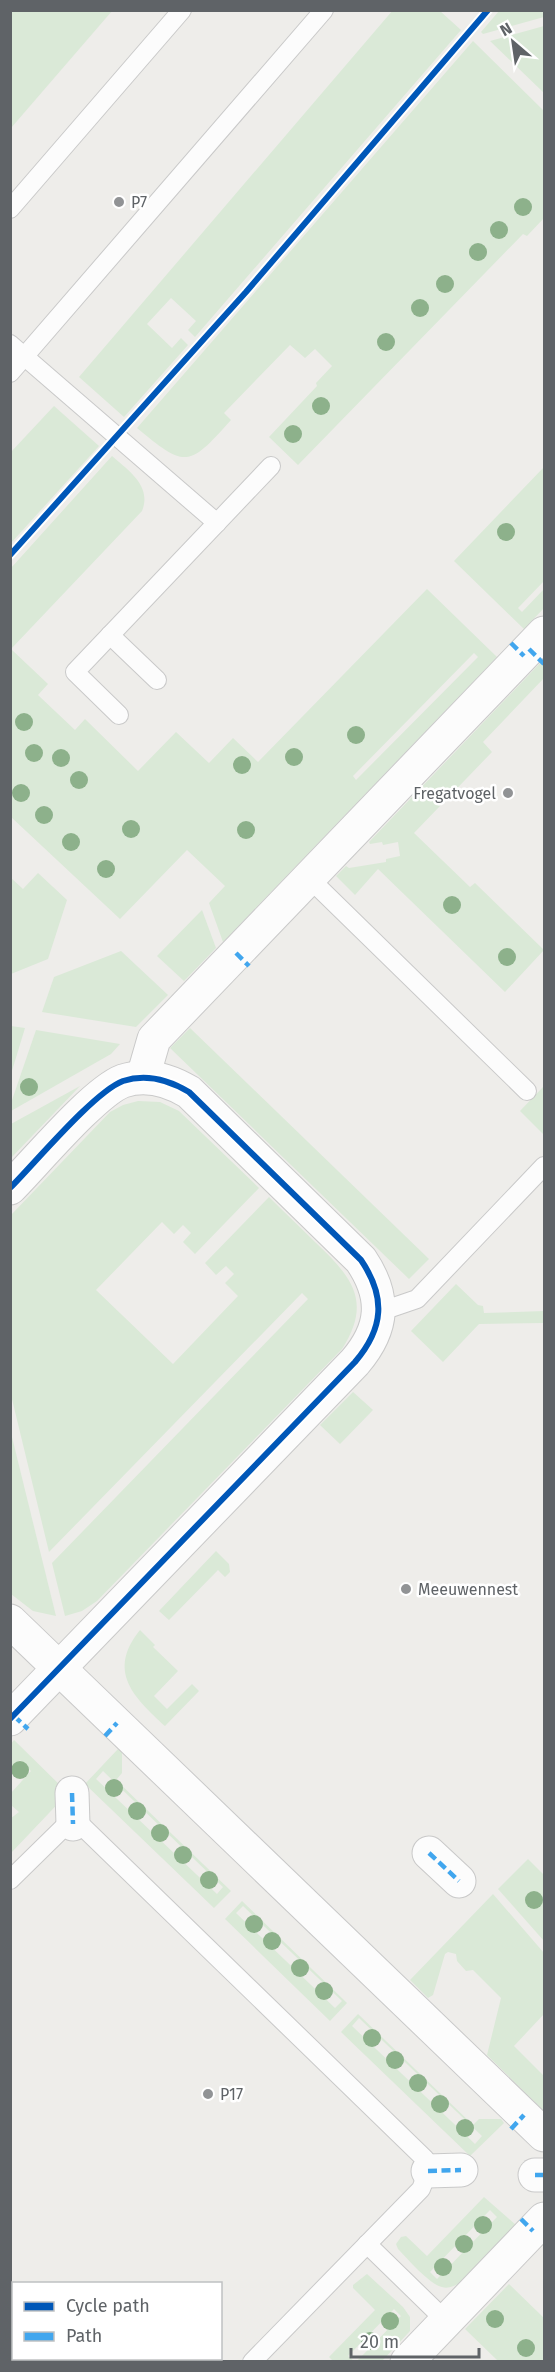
<svg xmlns="http://www.w3.org/2000/svg" width="555" height="2372" font-family="'Fira Sans',sans-serif">
	<style>
		.green { fill: #dae9d7; fill-rule: evenodd }
		.lines { fill: none; stroke-linecap: round; stroke-linejoin: round }
		.lane-casing { stroke: #c9c9c9; stroke-width: 20 }
		.street-casing { stroke: #c9c9c9; stroke-width: 35 }
		.lane { stroke: #fcfcfc; stroke-width: 18 }
		.street { stroke: #fcfcfc; stroke-width: 33 }
		.quiet { stroke: #41a6ee; stroke-width: 4.5; stroke-dasharray: 9 4.5; stroke-linecap: butt }
		.cycleway-casing { stroke: #fff; stroke-width: 10 }
		.cycleway { stroke: #0057b8; stroke-width: 6 }
		.tree { fill: #8db18b }
		.poi-dot { fill: #919395; stroke: #fff; stroke-width: 2 }
		.labels { text-anchor: middle; stroke-width: 5; stroke-linejoin: round; paint-order: stroke }
		.poi-label { font-size: 16px; fill: #5f6367; stroke: #fff; text-anchor: start }
	</style>
	<rect width="100%" height="100%" fill="#eeedea"/>
	<!-- green -->
	<g class="green">
		<polygon points="11,10 112,11 11,128 10,11"/>
		<polygon points="393,10 440,11 461,30 195,337 188,330 196,321 171,298 147,324 172,348 181,338 188,345 124,417 79,377"/>
		<polygon points="499,11 544,11 544,17 483,34 481,32"/>
		<polygon points="544,26 544,93 490,41"/>
		<path d="M473,41L544,111V218L527,236L523,234L298,465L269,437L317,386L316,383L332,366L315,349L305,358L290,345L224,413L231,420C189,467 186,469 137,428Z"/>
		<polygon points="54,406 99,446 11,543 11,452"/>
		<path d="M112,456C129,471 152,486 142,511L11,649L48,684L38,695L75,730L85,719L138,771L176,732L209,763L233,738L258,762L427,589L497,657L223,942L209,903L225,886L187,850L120,919L11,817V568ZM474,653L478,657L356,780L353,776Z"/>
		<polygon points="544,467 544,581 518,608 522,612 544,589 544,608 524,629 454,561"/>
		<polygon points="544,659 544,678 483,742 492,752 414,833 470,887 475,883 544,950 505,992 378,869 355,895 336,876 346,866 349,868 386,862 386,859 400,856 398,842 383,845 382,842 370,844 369,842"/>
		<polygon points="38,873 67,900 48,959 11,974 11,878 23,889"/>
		<polygon points="202,910 216,948 184,981 157,956"/>
		<polygon points="121,951 168,995 136,1027 42,1012 54,977"/>
		<polygon points="11,1026 25,1028 11,1074 10,1026"/>
		<polygon points="190,1028 429,1259 409,1279 170,1048"/>
		<polygon points="36,1030 120,1044 111,1054 11,1111 11,1103"/>
		<polygon points="80,1086 11,1158 11,1124"/>
		<polygon points="544,1086 544,1135 520,1111"/>
		<path d="M138,1101L160,1102L179,1111L259,1188L195,1254L183,1242L191,1233L183,1225L174,1234L162,1222L96,1290L173,1364L238,1296L225,1283L234,1274L226,1266L216,1275L205,1263L269,1197C284,1212 300,1227 315,1242C351,1276 373,1301 342,1349L97,1601L82,1611L65,1616L52,1563L308,1299L302,1293L49,1552L11,1395V1215L110,1112L123,1105Z"/>
		<polygon points="456,1284 478,1305 483,1306 484,1313 544,1311 544,1323 479,1324 443,1362 411,1331"/>
		<polygon points="353,1392 373,1410 340,1444 320,1425"/>
		<polygon points="10,1433 11,1433 56,1616 33,1611 11,1594"/>
		<polygon points="216,1551 229,1564 230,1572 225,1577 218,1570 169,1620 159,1611"/>
		<path d="M140,1630L155,1645L153,1647L178,1671L154,1696L167,1709L192,1684L199,1691L165,1726C135,1698 106,1672 140,1630Z"/>
		<polygon points="14,1740 68,1793 11,1853 10,1819 19,1812 11,1805 11,1793 31,1771 20,1760 11,1769 11,1744"/>
		<path d="M118,1749L122,1752V1773L116,1780L231,1891L214,1908L85,1784ZM103,1771L223,1887L217,1894L96,1779Z"/>
		<polygon points="528,1859 544,1875 544,1941 498,1889"/>
		<polygon points="493,1894 544,1953 544,2014 514,2046 544,2076 544,2111 487,2055 501,1998 473,1970 466,1971 457,1961 456,1954 448,1952 445,1954 433,1995 428,1998 410,1980"/>
		<path d="M242,1901L347,2003L330,2021L225,1919ZM243,1906L342,2001L335,2008L236,1913Z"/>
		<path d="M358,2014L473,2125L479,2119H501L504,2123L470,2156L341,2032ZM359,2018L482,2136L475,2144L352,2026Z"/>
		<path d="M484,2197L516,2225L460,2283C454,2286 448,2289 442,2287C429,2284 408,2259 398,2249L396,2244L401,2237L406,2236L427,2256ZM490,2210L497,2217L437,2279L430,2272Z"/>
		<polygon points="367,2274 403,2307 410,2317 410,2331 382,2361 357,2361 401,2316 394,2309 348,2356 354,2361 333,2361 329,2357 375,2310 353,2288 353,2285"/>
		<polygon points="509,2284 544,2318 544,2361 498,2361 465,2329"/>
	</g>
	<g class="lines">
		<defs>
			<g id="lane">
				<polyline points="10,209 182,10"/>
				<polyline points="10,344 217,523"/>
				<polyline points="10,373 324,10"/>
				<polyline points="110,635 157,680"/>
				<polyline points="119,715 75,672 271,466"/>
				<polyline points="309,878 527,1091"/>
				<polyline points="379,1312 417,1299 544,1166"/>
				<polyline points="10,1880 63,1828 73,1824 82,1826 425,2159 428,2171 421,2189 252,2362"/>
				<polyline points="367,2244 446,2321"/>
			</g>
			<g id="street">
				<polyline points="143,1077 154,1039 544,633"/>
				<path d="M10,1188C35,1163 94,1092 123,1081C147,1073 169,1080 189,1092L361,1260C386,1297 384,1328 355,1362L10,1719"/>
				<polyline points="10,1621 544,2135"/>
				<polyline points="72,1793 73,1824"/>
				<polyline points="429,1853 459,1881"/>
				<polyline points="428,2171 461,2170"/>
				<polyline points="535,2175 544,2175"/>
				<polyline points="407,2362 544,2219"/>
			</g>
		</defs>
		<!-- lane casing -->
		<use href="#lane" class="lane-casing"/>
		<!-- street casing -->
		<use href="#street" class="street-casing"/>
		<!-- lane -->
		<use href="#lane" class="lane"/>
		<!-- street -->
		<use href="#street" class="street"/>
		<!-- quiet -->
		<g class="quiet">
			<polyline points="511,643 524,656"/>
			<polyline points="529,649 544,664"/>
			<polyline points="236,953 249,966"/>
			<polyline points="14,1716 28,1729"/>
			<polyline points="105,1736 117,1723"/>
			<polyline points="72,1793 73,1824"/>
			<polyline points="429,1853 459,1881"/>
			<polyline points="511,2129 524,2115"/>
			<polyline points="428,2171 461,2170"/>
			<polyline points="535,2175 544,2175"/>
			<polyline points="521,2219 533,2231"/>
		</g>
		<defs>
			<g id="cycleway">
				<polyline points="10,555 246,292 488,10"/>
				<path d="M10,1188C35,1163 94,1092 123,1081C147,1073 169,1080 189,1092L361,1260C386,1297 384,1328 355,1362L10,1719"/>
			</g>
		</defs>
		<!-- cycleway casing -->
		<use href="#cycleway" class="cycleway-casing"/>
		<!-- cycleway -->
		<use href="#cycleway" class="cycleway"/>
	</g>
	<!-- trees -->
	<g class="tree">
		<circle cx="523" cy="207" r="9"/>
		<circle cx="499" cy="230" r="9"/>
		<circle cx="478" cy="252" r="9"/>
		<circle cx="445" cy="284" r="9"/>
		<circle cx="420" cy="308" r="9"/>
		<circle cx="386" cy="342" r="9"/>
		<circle cx="321" cy="406" r="9"/>
		<circle cx="293" cy="434" r="9"/>
		<circle cx="506" cy="532" r="9"/>
		<circle cx="24" cy="722" r="9"/>
		<circle cx="356" cy="735" r="9"/>
		<circle cx="34" cy="753" r="9"/>
		<circle cx="294" cy="757" r="9"/>
		<circle cx="61" cy="758" r="9"/>
		<circle cx="242" cy="765" r="9"/>
		<circle cx="79" cy="780" r="9"/>
		<circle cx="21" cy="793" r="9"/>
		<circle cx="44" cy="815" r="9"/>
		<circle cx="131" cy="829" r="9"/>
		<circle cx="246" cy="830" r="9"/>
		<circle cx="71" cy="842" r="9"/>
		<circle cx="106" cy="869" r="9"/>
		<circle cx="452" cy="905" r="9"/>
		<circle cx="507" cy="957" r="9"/>
		<circle cx="29" cy="1087" r="9"/>
		<circle cx="20" cy="1770" r="9"/>
		<circle cx="114" cy="1788" r="9"/>
		<circle cx="137" cy="1811" r="9"/>
		<circle cx="160" cy="1833" r="9"/>
		<circle cx="183" cy="1855" r="9"/>
		<circle cx="209" cy="1880" r="9"/>
		<circle cx="534" cy="1900" r="9"/>
		<circle cx="254" cy="1924" r="9"/>
		<circle cx="272" cy="1941" r="9"/>
		<circle cx="300" cy="1968" r="9"/>
		<circle cx="324" cy="1991" r="9"/>
		<circle cx="372" cy="2038" r="9"/>
		<circle cx="395" cy="2060" r="9"/>
		<circle cx="418" cy="2083" r="9"/>
		<circle cx="440" cy="2104" r="9"/>
		<circle cx="465" cy="2128" r="9"/>
		<circle cx="483" cy="2225" r="9"/>
		<circle cx="464" cy="2244" r="9"/>
		<circle cx="443" cy="2267" r="9"/>
		<circle cx="495" cy="2319" r="9"/>
		<circle cx="390" cy="2321" r="9"/>
		<circle cx="370" cy="2341" r="9"/>
		<circle cx="526" cy="2348" r="9"/>
	</g>
	<!-- markers -->
	<g class="poi-dot">
		<circle cx="119" cy="202" r="6"/>
		<circle cx="508" cy="793" r="6"/>
		<circle cx="406" cy="1589" r="6"/>
		<circle cx="208" cy="2094" r="6"/>
	</g>
	<g class="labels">
		<!-- poi labels -->
		<g class="poi-label">
			<text x="131" y="208">P7</text>
			<text x="496" y="799" text-anchor="end">Fregatvogel</text>
			<text x="418" y="1595">Meeuwennest</text>
			<text x="220" y="2100">P17</text>
		</g>
	</g>
	<!-- border -->
	<rect width="555" height="2372" fill="none" stroke="#5f6367" stroke-width="24"/>
	<!-- legend -->
	<rect x="12" y="2282" width="210" height="78" fill="#ffffff" stroke="#bfc1c2" stroke-width="1.5"/>
	<rect x="24" y="2302" width="30" height="9" fill="#0057b8" stroke="#bfc1c2" stroke-width="1.5"/>
	<text x="66" y="2312" font-size="18" fill="#5f6367">Cycle path</text>
	<rect x="24" y="2332" width="30" height="9" fill="#41a6ee" stroke="#bfc1c2" stroke-width="1.5"/>
	<text x="66" y="2342" font-size="18" fill="#5f6367">Path</text>
	<!-- north arrow -->
	<g transform="translate(513 42) rotate(331)" stroke="#ffffff" stroke-width="4.5" paint-order="stroke">
	<path d="M0-4.5L10 22L0 15L-10 22Z" fill="#5f6367"/>
	<text y="-9" font-size="16" font-weight="bold" text-anchor="middle" fill="#5f6367">N</text>
	</g>
	<!-- scale -->
	<path d="M351 2348v9h128v-9" fill="none" stroke="#5f6367" stroke-width="3"/>
	<text x="360" y="2348" font-size="18" fill="#5f6367" stroke="#ffffff" stroke-width="4.5" paint-order="stroke">20 m</text>
</svg>
